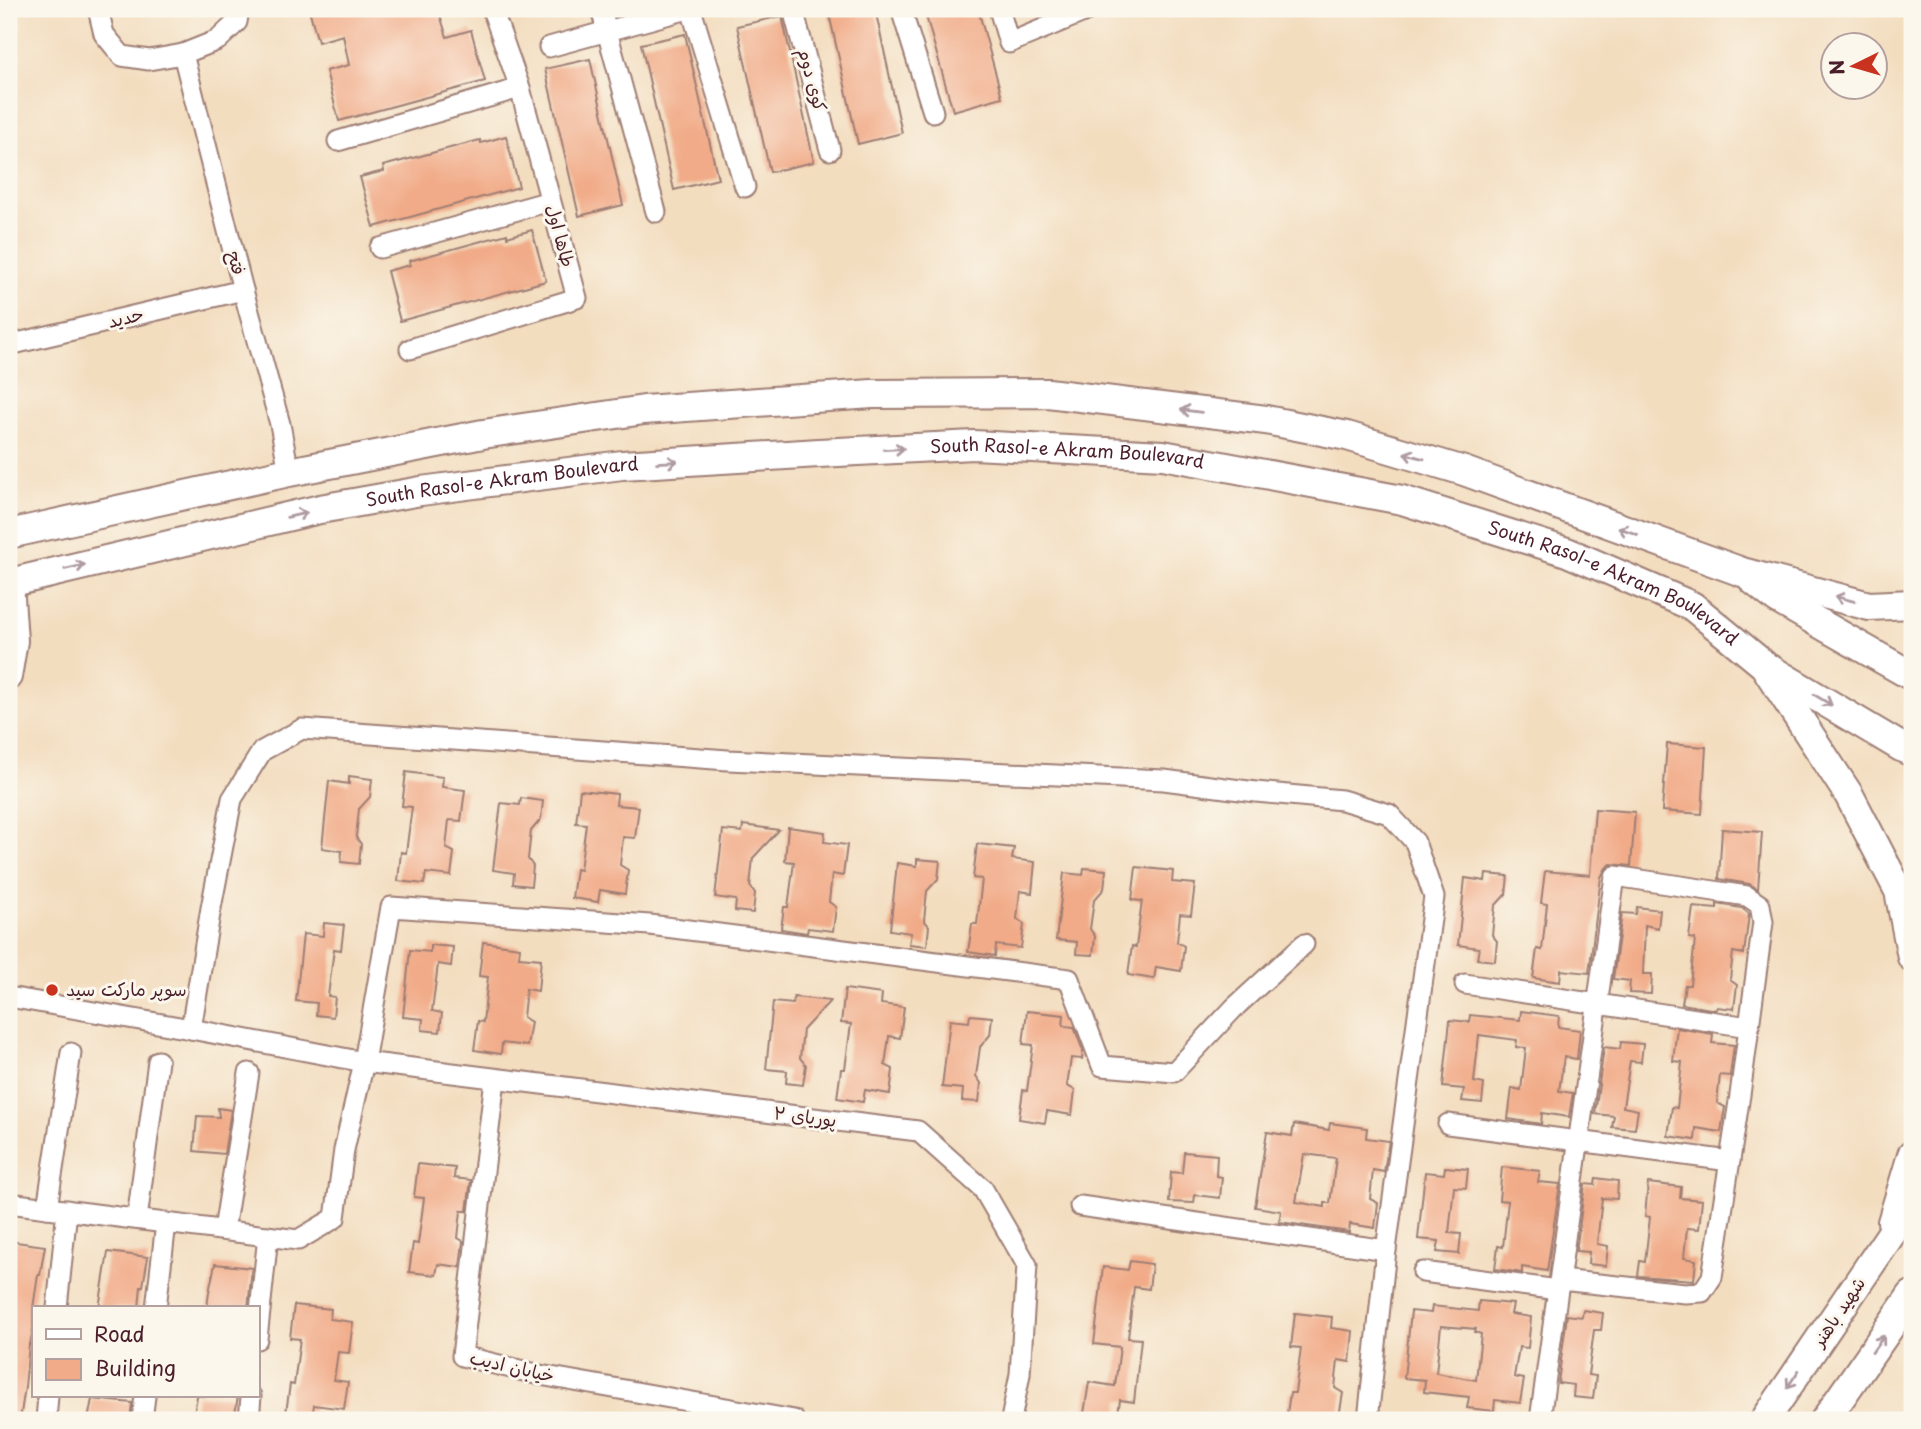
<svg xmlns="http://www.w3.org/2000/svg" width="1921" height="1429" font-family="'Playpen Sans','Playpen Sans Arabic',sans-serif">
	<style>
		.building { fill: #f1ab88; fill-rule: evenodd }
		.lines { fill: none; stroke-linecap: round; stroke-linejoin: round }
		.minor-casing { stroke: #9e7e75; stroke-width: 23 }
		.tertiary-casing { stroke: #9e7e75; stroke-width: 28 }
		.secondary-casing { stroke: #9e7e75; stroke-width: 32 }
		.minor { stroke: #fff; stroke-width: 19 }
		.tertiary { stroke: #fff; stroke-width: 24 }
		.secondary { stroke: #fff; stroke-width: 28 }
		.oneway { stroke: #ae9aa0 }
		.poi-dot { fill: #c8321e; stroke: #fbf7ec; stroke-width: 2.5 }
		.labels { text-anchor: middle; stroke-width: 6; stroke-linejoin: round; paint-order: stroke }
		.street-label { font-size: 18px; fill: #4a1f2b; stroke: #fbf7ec }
		.poi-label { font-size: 18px; fill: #4a1f2b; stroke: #fbf7ec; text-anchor: start }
	</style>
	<rect width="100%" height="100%" fill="#fbf7ec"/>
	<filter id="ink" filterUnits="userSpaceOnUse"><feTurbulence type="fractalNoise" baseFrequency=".0143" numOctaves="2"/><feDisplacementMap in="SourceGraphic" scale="14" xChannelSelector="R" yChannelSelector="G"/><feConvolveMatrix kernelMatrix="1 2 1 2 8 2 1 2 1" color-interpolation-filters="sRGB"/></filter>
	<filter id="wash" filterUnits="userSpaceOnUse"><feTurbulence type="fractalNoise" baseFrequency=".00686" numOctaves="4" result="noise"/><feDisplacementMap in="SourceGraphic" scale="28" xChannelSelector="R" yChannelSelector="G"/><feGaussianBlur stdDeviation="1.57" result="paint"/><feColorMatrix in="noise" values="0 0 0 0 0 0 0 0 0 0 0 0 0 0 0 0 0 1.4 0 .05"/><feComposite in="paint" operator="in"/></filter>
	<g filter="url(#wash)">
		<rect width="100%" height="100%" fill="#f3ddbf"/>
		<g id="blocks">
			<!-- building -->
			<g class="building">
				<polygon points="309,9 438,9 447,37 471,30 485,81 339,121 326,71 349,65 343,35 318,42"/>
				<polygon points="828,9 875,9 902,133 858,144"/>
				<polygon points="924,9 978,9 1002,97 953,111"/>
				<polygon points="782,16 814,162 770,172 737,26"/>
				<polygon points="685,34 718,179 674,190 641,44"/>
				<polygon points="590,59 623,205 579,216 545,69"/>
				<polygon points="506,136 519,187 374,227 360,177 384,171 383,166 480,140 481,143"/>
				<polygon points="532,230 546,281 400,321 387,271 410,265 409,261 507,234 507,237"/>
				<polygon points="1667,744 1706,747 1702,814 1662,811"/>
				<polygon points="406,772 443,777 442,787 465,790 461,821 449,820 446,848 454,852 451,876 426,873 424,884 398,881 401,852 406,853 412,807 402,806"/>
				<polygon points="349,776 372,779 370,797 359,809 356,837 361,844 359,864 341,862 342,851 322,848 329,781 349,784"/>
				<polygon points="580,790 617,794 616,805 639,807 635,838 623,837 620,865 628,870 625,894 600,890 598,902 572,898 576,869 580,870 586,824 576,823"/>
				<polygon points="521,798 543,801 541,819 531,831 528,859 533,866 531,886 513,884 514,873 493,870 501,803 520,805"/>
				<polygon points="1595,809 1635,812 1631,866 1611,864 1606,868 1601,877 1589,973 1561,970 1560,982 1533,978 1537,949 1542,950 1547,904 1541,903 1545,871 1590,875"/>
				<polygon points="743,825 779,830 753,858 750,886 755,893 753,913 735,911 736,900 715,897 723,830 742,832"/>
				<polygon points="788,827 825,832 824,842 847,845 843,876 832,874 829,902 836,907 833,931 808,928 807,933 781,929 784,907 788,907 794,862 785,861"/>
				<polygon points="1722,829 1762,832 1758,889 1749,884 1719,879"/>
				<polygon points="977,844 1014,848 1012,859 1035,862 1032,893 1020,891 1017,919 1024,924 1021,948 996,945 995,956 968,952 972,924 977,924 982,879 973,878"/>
				<polygon points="917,859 940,861 938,879 927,891 924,920 929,926 927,946 909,944 911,933 890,930 897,863 917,866"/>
				<polygon points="1136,867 1173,871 1172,882 1195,884 1191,915 1180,914 1177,942 1184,946 1181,971 1156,967 1154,979 1128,975 1132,946 1136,947 1142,901 1132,900"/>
				<polygon points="1084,868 1106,870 1104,889 1094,900 1090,929 1095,936 1093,955 1076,954 1077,942 1056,940 1064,873 1083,875"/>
				<polygon points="1486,874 1508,876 1506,894 1495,906 1492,935 1497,941 1495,961 1477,959 1479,948 1458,945 1465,878 1485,881"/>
				<polygon points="1717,904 1742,908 1749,914 1744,954 1733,952 1730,980 1737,985 1734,1009 1717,1007 1716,1010 1682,1004 1685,985 1690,985 1695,939 1689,938 1693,907 1717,909"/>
				<polygon points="1637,907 1660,910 1658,928 1645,925 1643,974 1652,974 1651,994 1629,993 1630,981 1613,979 1622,913 1636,914"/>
				<polygon points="324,923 344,925 341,950 334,949 328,996 335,997 333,1017 316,1015 317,1003 296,1001 303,934 323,936"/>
				<polygon points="483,942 520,947 519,957 541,959 538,991 526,989 523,1017 531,1022 527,1046 502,1043 501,1054 474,1050 478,1021 483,1022 488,977 479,976"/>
				<polygon points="430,945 453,947 451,966 438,964 432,1011 442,1013 440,1032 422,1030 423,1019 403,1017 410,950 430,952"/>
				<polygon points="845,989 882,994 881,1004 904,1007 900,1038 889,1036 885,1065 893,1069 890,1094 865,1090 863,1102 837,1098 841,1069 845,1069 851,1024 841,1023"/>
				<polygon points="794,997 830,1001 803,1030 800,1058 806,1065 803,1085 786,1083 787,1071 766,1069 773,1002 793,1004"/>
				<polygon points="1027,1011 1064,1015 1063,1026 1074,1027 1083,1051 1082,1059 1071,1058 1067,1086 1075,1090 1072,1115 1047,1111 1045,1123 1019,1119 1023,1090 1027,1091 1033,1045 1023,1044"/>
				<polygon points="1521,1011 1559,1016 1558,1027 1580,1030 1577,1059 1564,1057 1559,1091 1573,1093 1569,1117 1542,1113 1541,1124 1508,1119 1512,1088 1521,1090 1526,1048 1516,1047 1517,1040 1479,1035 1474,1082 1484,1084 1482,1103 1462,1101 1464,1089 1443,1087 1450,1020 1469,1022 1470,1015 1520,1020"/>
				<polygon points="970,1015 992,1017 990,1035 980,1047 976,1076 981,1083 979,1102 962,1101 963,1089 942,1087 950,1020 969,1022"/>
				<polygon points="1677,1028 1713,1034 1712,1043 1734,1045 1730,1076 1720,1075 1717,1103 1725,1107 1721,1132 1696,1128 1695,1140 1668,1136 1672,1107 1677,1108 1682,1062 1673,1061"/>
				<polygon points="1621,1042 1643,1044 1641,1062 1630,1061 1623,1107 1638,1110 1635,1129 1612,1127 1614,1116 1595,1114 1604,1047 1620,1049"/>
				<polygon points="218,1108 231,1110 224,1154 194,1151 197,1116 219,1117"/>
				<path d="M1330,1123L1367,1128L1366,1138L1389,1141L1384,1172L1373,1170L1370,1199L1378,1203L1375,1228L1350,1224L1349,1232L1279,1222L1281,1211L1255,1207L1267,1132L1292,1136L1294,1124L1329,1130ZM1304,1154L1336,1158L1330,1203H1325V1207L1296,1202Z"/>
				<polygon points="1184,1152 1217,1155 1216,1176 1222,1177 1220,1198 1195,1195 1194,1203 1169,1202 1171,1172 1182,1173"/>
				<polygon points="418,1164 455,1168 454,1178 471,1180 467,1211 461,1211 458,1238 463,1241 460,1267 438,1264 436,1275 409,1272 413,1243 418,1244 424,1198 414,1197"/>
				<polygon points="1445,1167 1468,1169 1466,1188 1454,1187 1449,1233 1461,1234 1459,1254 1437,1252 1439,1241 1418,1239 1425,1172 1444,1174"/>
				<polygon points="1502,1167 1540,1171 1538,1182 1560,1184 1547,1271 1522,1267 1522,1273 1495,1269 1498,1246 1503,1247 1508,1201 1499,1200"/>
				<polygon points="1596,1178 1618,1181 1617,1199 1602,1198 1597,1244 1608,1246 1606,1266 1588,1264 1589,1252 1576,1251 1585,1184 1595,1185"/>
				<polygon points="1648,1183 1681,1187 1680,1198 1702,1200 1699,1229 1687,1228 1684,1258 1696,1260 1694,1280 1638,1276 1640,1261 1645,1262 1650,1217 1645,1216"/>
				<polygon points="9,1241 45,1246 40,1275 38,1275 33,1308 33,1329 30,1345 29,1344 25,1387 20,1420 9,1420"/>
				<polygon points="108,1252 148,1257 143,1286 141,1286 139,1308 99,1308"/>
				<polygon points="1130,1261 1152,1264 1149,1289 1134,1287 1128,1338 1141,1339 1134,1402 1120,1400 1117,1420 1083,1420 1089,1382 1115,1386 1120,1347 1094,1344 1103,1267 1128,1270"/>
				<polygon points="215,1264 252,1268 248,1308 207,1308 209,1292"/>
				<path d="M1479,1301L1513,1304L1511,1314L1531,1317L1528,1348L1519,1347L1514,1377L1524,1379L1520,1403L1495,1400L1494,1411L1467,1408L1469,1397L1424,1392L1425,1380L1404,1378L1411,1311L1431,1313L1432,1306L1478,1311ZM1441,1326L1476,1329L1475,1332L1481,1334L1476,1380L1436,1373Z"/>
				<polygon points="294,1305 331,1309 330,1319 353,1322 349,1353 338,1352 334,1380 348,1382 344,1409 314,1405 312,1417 286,1413 290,1384 294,1385 300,1339 290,1338"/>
				<polygon points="1583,1310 1603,1313 1601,1330 1594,1330 1588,1375 1596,1376 1593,1399 1573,1397 1574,1385 1558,1383 1567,1315 1582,1317"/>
				<polygon points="1295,1313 1332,1317 1331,1328 1353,1331 1350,1362 1338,1360 1335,1388 1343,1393 1339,1417 1314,1414 1314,1420 1286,1420 1290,1393 1295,1393 1301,1348 1291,1347"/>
				<polygon points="197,1396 238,1396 234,1420 193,1420"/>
				<polygon points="92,1399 132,1403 130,1420 88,1420"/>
			</g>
		</g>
	</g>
	<g filter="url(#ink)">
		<use href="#blocks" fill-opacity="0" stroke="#9e7e75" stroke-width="2"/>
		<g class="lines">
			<defs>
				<g id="minor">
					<polyline points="98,9 104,34 122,56 149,60 183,54 218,40 237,22 239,9"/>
					<polyline points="601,9 656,212"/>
					<polyline points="691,9 745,187"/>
					<polyline points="793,9 830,150"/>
					<polyline points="901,9 933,112"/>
					<polyline points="999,9 1009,43 1091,9"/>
					<polyline points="549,47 688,9"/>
					<polyline points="183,54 243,290 280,424 289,472"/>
					<polyline points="338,141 520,88"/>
					<polyline points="380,248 550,201"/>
					<polyline points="9,345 243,290"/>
					<polyline points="410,349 577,298 520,88 492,9"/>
					<polyline points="1465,984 1749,1027"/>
					<polyline points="9,997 191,1029 211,908 232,799 262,751 302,729 728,760 1164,780 1256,792 1342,800 1389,814 1415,842 1434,897 1386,1250 1368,1420"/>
					<polyline points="191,1029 364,1062 918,1131 983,1189 1027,1265 1020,1374 1011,1420"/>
					<polyline points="495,1079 462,1356 540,1375 794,1420"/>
					<polyline points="1448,1124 1730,1161"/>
					<polyline points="9,1203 298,1240 335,1218 344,1150 364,1062 391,907 650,925 1069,979 1102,1066 1174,1072 1234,1008 1304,944"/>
					<polyline points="1080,1206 1386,1250"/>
					<polyline points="47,1208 71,1053"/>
					<polyline points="137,1219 158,1061"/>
					<polyline points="224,1230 249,1073"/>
					<polyline points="1423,1272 1558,1290"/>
					<polyline points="57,1308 67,1210"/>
					<polyline points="156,1308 166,1223"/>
					<polyline points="257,1339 268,1236"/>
					<polyline points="46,1420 48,1396"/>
					<polyline points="142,1420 145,1396"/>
					<polyline points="249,1420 251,1396"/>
					<polyline points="1540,1420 1615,876 1747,896 1760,905 1763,922 1740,1095 1712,1277 1702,1292 1685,1293 1560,1280"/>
				</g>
				<polyline id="tertiary" points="9,677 15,641 11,583"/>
				<g id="secondary">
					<polyline points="9,534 289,472 483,434 644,410 872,394 1048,393 1266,420 1347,436 1464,471 1742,572 1869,606 1912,604"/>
					<polyline points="1753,580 1777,599 1912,676"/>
					<path id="s1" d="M9,583L320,509L421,491L622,465L819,453L974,445L1163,455L1402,500L1567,552L1692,606L1764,665L1849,795L1899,891L1912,957"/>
					<polyline points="1770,669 1901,747 1912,752"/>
					<polyline points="1892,1222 1912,1155"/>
					<polyline points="1765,1420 1912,1203"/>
					<polyline points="1825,1420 1912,1295"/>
				</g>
			</defs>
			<!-- minor casing -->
			<use href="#minor" class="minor-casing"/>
			<!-- tertiary casing -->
			<use href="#tertiary" class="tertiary-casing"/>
			<!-- secondary casing -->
			<use href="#secondary" class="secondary-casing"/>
			<!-- minor -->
			<use href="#minor" class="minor"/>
			<!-- tertiary -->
			<use href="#tertiary" class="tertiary"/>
			<!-- secondary -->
			<use href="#secondary" class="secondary"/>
		</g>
		<!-- one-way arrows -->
		<defs><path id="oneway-shaft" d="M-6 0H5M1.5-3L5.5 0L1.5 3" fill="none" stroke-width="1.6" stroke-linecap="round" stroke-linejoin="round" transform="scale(1.75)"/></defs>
		<g class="oneway">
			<use href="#oneway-shaft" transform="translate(1191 411) rotate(-173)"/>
			<use href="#oneway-shaft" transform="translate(894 449) rotate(-3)"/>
			<use href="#oneway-shaft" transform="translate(1414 456) rotate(-164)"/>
			<use href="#oneway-shaft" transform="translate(667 462) rotate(-3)"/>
			<use href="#oneway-shaft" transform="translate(297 515) rotate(-13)"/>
			<use href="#oneway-shaft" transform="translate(1628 531) rotate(-160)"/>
			<use href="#oneway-shaft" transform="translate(75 567) rotate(-13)"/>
			<use href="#oneway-shaft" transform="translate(1845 599) rotate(-165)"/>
			<use href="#oneway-shaft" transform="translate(1823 700) rotate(31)"/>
			<use href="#oneway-shaft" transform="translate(1878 1344) rotate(-55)"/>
			<use href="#oneway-shaft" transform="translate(1793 1379) rotate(124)"/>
		</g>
	</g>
	<!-- markers -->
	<circle class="poi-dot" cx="52" cy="990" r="7"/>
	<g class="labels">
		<!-- street labels -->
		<g class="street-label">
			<text transform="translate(812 80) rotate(75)" y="6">کوی دوم</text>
			<text transform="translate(560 236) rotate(75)" y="6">طاها اول</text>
			<text transform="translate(236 263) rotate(76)" y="6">فتح</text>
			<text transform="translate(126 318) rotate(-13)" y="6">حدید</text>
			<text dy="6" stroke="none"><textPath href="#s1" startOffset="1071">South Rasol-e Akram Boulevard</textPath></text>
			<text dy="6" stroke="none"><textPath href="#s1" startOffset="504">South Rasol-e Akram Boulevard</textPath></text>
			<text dy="6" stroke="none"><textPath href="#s1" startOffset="1638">South Rasol-e Akram Boulevard</textPath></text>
			<text transform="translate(805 1117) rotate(7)" y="6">پوریای ۲</text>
			<text transform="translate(1839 1312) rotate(-56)" y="6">شهید باهنر</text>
			<text transform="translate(512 1367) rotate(13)" y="6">خیابان ادیب</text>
		</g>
		<!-- poi labels -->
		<g class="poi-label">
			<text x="66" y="996">سوپر مارکت سید</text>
		</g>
	</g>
	<!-- margin -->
	<rect width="1921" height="1429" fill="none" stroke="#fbf7ec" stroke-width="35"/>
	<!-- legend -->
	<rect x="32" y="1306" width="228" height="91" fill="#fbf7ec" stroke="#b4a19f" stroke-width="2"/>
	<rect x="46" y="1329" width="35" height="10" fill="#ffffff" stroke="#b4a19f" stroke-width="2"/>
	<text x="94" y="1342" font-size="21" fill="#4a1f2b">Road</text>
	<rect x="46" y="1359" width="35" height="21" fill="#f1ab88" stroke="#b4a19f" stroke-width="2"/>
	<text x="94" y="1376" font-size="21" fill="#4a1f2b">Building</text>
	<!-- north arrow -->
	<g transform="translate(1854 66) rotate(265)"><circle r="33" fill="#fbf7ec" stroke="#b4a19f" stroke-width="2"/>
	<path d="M0-5L12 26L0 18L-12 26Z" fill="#c8321e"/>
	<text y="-10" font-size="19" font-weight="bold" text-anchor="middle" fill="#4a1f2b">N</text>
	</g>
</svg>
